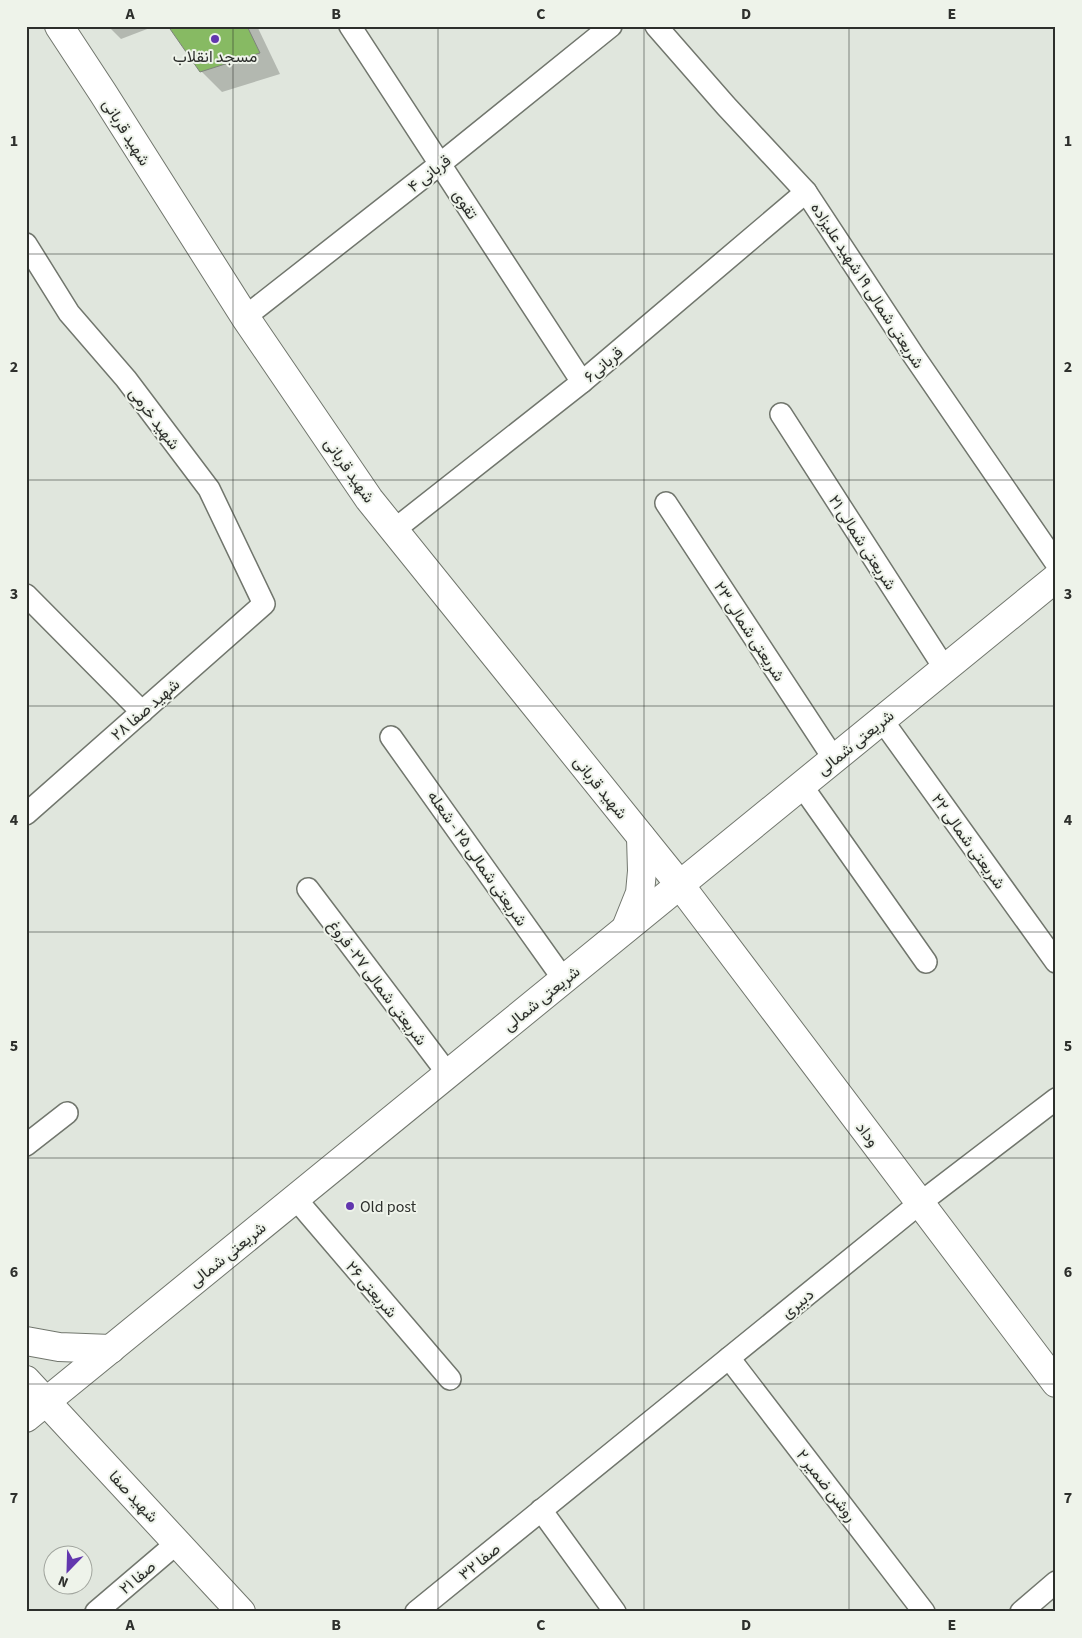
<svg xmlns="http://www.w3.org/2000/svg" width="1082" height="1638" font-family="'Source Sans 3',Vazirmatn,sans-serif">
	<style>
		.shadow { fill: #0003 }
		.building { fill: #87ba63; stroke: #7e847b }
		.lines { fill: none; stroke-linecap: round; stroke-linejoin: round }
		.street-casing { stroke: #71766d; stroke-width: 24 }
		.secondary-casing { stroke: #71766d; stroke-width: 30 }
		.street { stroke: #fff; stroke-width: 21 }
		.secondary { stroke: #fff; stroke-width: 28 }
		.grid { fill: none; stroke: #2d2f2c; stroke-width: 1; stroke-opacity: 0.55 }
		.poi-dot { fill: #6237ae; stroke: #eef3ea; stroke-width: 2 }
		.labels { text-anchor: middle; stroke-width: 4; stroke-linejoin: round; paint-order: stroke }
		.poi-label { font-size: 16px; fill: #2d2f2c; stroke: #eef3ea }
		.street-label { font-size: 16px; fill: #2d2f2c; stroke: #eef3ea }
		.neatline { fill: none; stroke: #2d2f2c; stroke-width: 2 }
		.grid-label { font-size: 16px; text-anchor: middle; font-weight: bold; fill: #2d2f2c }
	</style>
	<rect width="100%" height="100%" fill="#e0e6dd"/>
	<!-- shadow -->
	<g class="shadow">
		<polygon points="108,26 155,26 121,39"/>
		<polygon points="170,26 257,26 280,74 222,92 201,71"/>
	</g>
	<!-- building -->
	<polygon class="building" points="168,26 247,26 260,53 200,72"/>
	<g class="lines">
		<defs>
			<g id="street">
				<polyline points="350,26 582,382"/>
				<polyline points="656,26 726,106 806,192 914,356 1056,563"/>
				<polyline points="26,244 69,313 126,379 209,489 264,604 26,814"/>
				<polyline points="245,317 440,164 611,26"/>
				<polyline points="781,414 945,669"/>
				<polyline points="666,503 834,759"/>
				<polyline points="394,530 582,382 806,192"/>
				<polyline points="26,595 142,712"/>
				<polyline points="882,720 1056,962"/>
				<polyline points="391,737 564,980"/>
				<polyline points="802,786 926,962"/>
				<polyline points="308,889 448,1074"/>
				<polyline points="26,1145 67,1113"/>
				<polyline points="295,1198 450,1379"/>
				<polyline points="729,1358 924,1612"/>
				<polyline points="541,1510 615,1612"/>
				<polyline points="96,1612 177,1543"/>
				<polyline points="416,1612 920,1203 1056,1099"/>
				<polyline points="1021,1612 1056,1582"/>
			</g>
			<g id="secondary">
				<polyline points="59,26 103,93 245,317 369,499 680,885 1056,1383"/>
				<polyline points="626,928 640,893 642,871 641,837"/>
				<polyline points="26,1341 59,1347 111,1349"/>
				<polyline points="26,1380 241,1612"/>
				<polyline points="26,1418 1056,578"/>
			</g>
		</defs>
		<!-- street casing -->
		<use href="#street" class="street-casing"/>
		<!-- secondary casing -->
		<use href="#secondary" class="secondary-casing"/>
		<!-- street -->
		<use href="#street" class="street"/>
		<!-- secondary -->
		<use href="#secondary" class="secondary"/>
	</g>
	<!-- grid -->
	<path class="grid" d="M233,26V1612M438,26V1612M644,26V1612M849,26V1612M26,254H1056M26,480H1056M26,706H1056M26,932H1056M26,1158H1056M26,1384H1056"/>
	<!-- markers -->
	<g class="poi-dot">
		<circle cx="215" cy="39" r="5"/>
		<circle cx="350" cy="1206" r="5"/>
	</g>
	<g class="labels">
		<!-- poi labels -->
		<g class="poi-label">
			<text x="215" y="62">مسجد انقلاب</text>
			<text x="360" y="1212" text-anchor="start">Old post</text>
		</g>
		<!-- street labels -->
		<g class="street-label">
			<text transform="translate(127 132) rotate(58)" y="6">شهید قربانی</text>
			<text transform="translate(429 173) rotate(-38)" y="6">قربانی ۴</text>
			<text transform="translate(466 204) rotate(57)" y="6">تقوی</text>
			<text transform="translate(868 285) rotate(57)" y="6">شریعتی شمالی ۱۹ شهید علیزاده</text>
			<text transform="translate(603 364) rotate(-40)" y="6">قربانی۶</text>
			<text transform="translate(155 418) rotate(53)" y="6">شهید خرمی</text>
			<text transform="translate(350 470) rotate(55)" y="6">شهید قربانی</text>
			<text transform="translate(863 542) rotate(57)" y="6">شریعتی شمالی ۲۱</text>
			<text transform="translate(750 631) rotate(57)" y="6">شریعتی شمالی ۲۳</text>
			<text transform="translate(145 709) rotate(-41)" y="6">شهید صفا ۲۸</text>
			<text transform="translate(855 742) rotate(-39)" y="6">شریعتی شمالی</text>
			<text transform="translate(601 787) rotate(51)" y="6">شهید قربانی</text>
			<text transform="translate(969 841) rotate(54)" y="6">شریعتی شمالی ٢٢</text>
			<text transform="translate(478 858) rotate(55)" y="6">شریعتی شمالی ۲۵ - شعله</text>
			<text transform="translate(378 982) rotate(53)" y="6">شریعتی شمالی ۲۷- فروغ</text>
			<text transform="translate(541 998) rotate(-39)" y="6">شریعتی شمالی</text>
			<text transform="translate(868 1134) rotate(53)" y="6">وداد</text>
			<text transform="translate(227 1254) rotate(-39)" y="6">شریعتی شمالی</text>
			<text transform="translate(372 1289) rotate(49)" y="6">شریعتی ۲۶</text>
			<text transform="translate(797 1303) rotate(-39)" y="6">دبیری</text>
			<text transform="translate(827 1485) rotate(52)" y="6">روشن ضمیر ۲</text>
			<text transform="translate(134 1496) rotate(47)" y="6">شهید صفا</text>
			<text transform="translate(479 1561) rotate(-39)" y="6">صفا ۳۲</text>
			<text transform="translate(137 1577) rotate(-40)" y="6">صفا ۲۱</text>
		</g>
	</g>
	<!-- border -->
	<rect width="1082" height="1638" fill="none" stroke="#eef3ea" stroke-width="55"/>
	<!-- north arrow -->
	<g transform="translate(68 1570) rotate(203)"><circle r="24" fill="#eef3ea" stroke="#a1a59e"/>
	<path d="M0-4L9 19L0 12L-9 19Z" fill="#6237ae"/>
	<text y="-8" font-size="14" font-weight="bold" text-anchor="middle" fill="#2d2f2c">N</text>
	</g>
	<rect x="28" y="28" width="1026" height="1582" class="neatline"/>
	<g class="grid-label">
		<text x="130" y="19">A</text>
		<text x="336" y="19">B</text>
		<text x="541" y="19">C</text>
		<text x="746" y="19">D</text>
		<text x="952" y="19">E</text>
		<text x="14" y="146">1</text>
		<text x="1068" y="146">1</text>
		<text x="14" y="372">2</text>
		<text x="1068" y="372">2</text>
		<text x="14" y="599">3</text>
		<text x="1068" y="599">3</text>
		<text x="14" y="825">4</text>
		<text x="1068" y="825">4</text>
		<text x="14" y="1051">5</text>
		<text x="1068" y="1051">5</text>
		<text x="14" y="1277">6</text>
		<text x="1068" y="1277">6</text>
		<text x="14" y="1503">7</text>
		<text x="1068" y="1503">7</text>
		<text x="130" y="1630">A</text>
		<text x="336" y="1630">B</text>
		<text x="541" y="1630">C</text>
		<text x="746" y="1630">D</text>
		<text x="952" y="1630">E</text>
	</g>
</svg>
